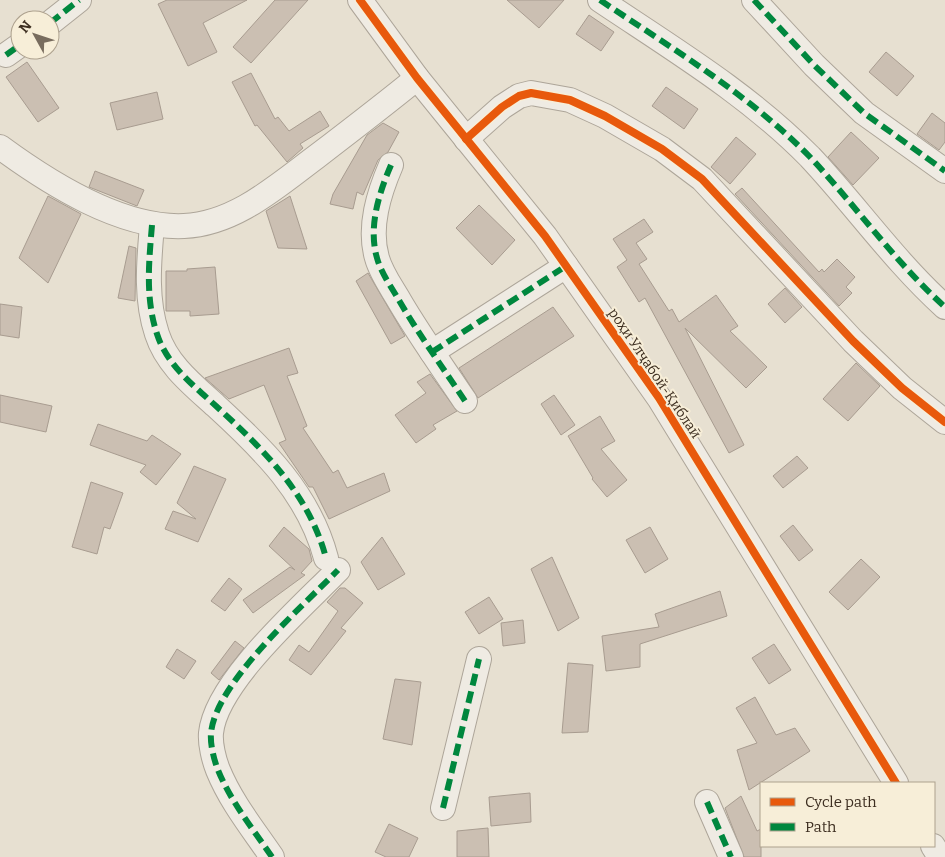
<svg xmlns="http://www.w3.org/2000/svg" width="945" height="857" font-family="Bitter,serif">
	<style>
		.building { fill: #cbbfb2; stroke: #a89c90 }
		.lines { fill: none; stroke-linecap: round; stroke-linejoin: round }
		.minor-casing { stroke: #ada599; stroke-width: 26 }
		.minor { stroke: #efebe3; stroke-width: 24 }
		.quiet { stroke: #00873e; stroke-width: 6; stroke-dasharray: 12 6; stroke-linecap: butt }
		.cycleway-casing { stroke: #f7eed8; stroke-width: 11 }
		.cycleway { stroke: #e8590c; stroke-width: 8 }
		.labels { text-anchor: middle; stroke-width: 4; stroke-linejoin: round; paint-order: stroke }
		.street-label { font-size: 14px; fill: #3d2e20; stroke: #f7eed8 }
	</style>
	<rect width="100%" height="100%" fill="#e7e0d1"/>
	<!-- building -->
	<g class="building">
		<polygon points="167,0 247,0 203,23 217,52 188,66 158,4"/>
		<polygon points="275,0 308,0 251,63 233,47"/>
		<polygon points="507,0 564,0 539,28"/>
		<polygon points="589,15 614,32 601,51 576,34"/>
		<polygon points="886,52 914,76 897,96 869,72"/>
		<polygon points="27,62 59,108 38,122 6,77"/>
		<polygon points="251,73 275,119 278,117 289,131 320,111 329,126 300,144 303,148 287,162 257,125 255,126 232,82"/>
		<polygon points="666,87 698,109 684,129 652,106"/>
		<polygon points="157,92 163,119 117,130 110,103"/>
		<polygon points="932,113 945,123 945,142 939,150 917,134"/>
		<polygon points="383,123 399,132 388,152 378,160 363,195 357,192 353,209 330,204 333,194 367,135"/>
		<polygon points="851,132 879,158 853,185 828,157"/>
		<polygon points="736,137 756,154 730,184 711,167"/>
		<polygon points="95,171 144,190 137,206 89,187"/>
		<polygon points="742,188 819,272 822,269 824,272 837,259 855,277 846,287 852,293 839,306 735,194"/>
		<polygon points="48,196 81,214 48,283 19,258"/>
		<polygon points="290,196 307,249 278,248 266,211"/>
		<polygon points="479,205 515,240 492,265 456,228"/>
		<polygon points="644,219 653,232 636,243 647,259 639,264 669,311 672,309 679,322 716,295 738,326 730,331 767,367 746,388 685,328 744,445 729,453 645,298 639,302 617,267 627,260 613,239"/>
		<polygon points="129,246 136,248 135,301 118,298"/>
		<polygon points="215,267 219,314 190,316 190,311 166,311 166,271 187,271 187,269"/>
		<polygon points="368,273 405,336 391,344 356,281"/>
		<polygon points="785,288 802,307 785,323 768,304"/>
		<polygon points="0,304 22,307 19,338 0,335"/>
		<polygon points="553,307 574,336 478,398 459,368"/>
		<polygon points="289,348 298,373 287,376 307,426 303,428 333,473 338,470 347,488 384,473 390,491 329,519 313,487 309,487 279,443 286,440 264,385 229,399 205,378"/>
		<polygon points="856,363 880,386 848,421 823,399"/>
		<polygon points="430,374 457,411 433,425 436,429 416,443 395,415 426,393 417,382"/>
		<polygon points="0,395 52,406 46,432 0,422"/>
		<polygon points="554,395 575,425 561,435 541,404"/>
		<polygon points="600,416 615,441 601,449 627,480 607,497 592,479 593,478 568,436"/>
		<polygon points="98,424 147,441 152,435 181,454 156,485 140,472 146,465 90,445"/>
		<polygon points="797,456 808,468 783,488 773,476"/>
		<polygon points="194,466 226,479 198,542 165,529 173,511 196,519 177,503"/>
		<polygon points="91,482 123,493 110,529 104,527 97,554 72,547"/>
		<polygon points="793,525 813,550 799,561 780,536"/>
		<polygon points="284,527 309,549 312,561 301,573 305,575 253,613 243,600 290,567 295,570 269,546"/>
		<polygon points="650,527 668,559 645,573 626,540"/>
		<polygon points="382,537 405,574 378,590 361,562"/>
		<polygon points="552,557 579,618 558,631 531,569"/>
		<polygon points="861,559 880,577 848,610 829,592"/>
		<polygon points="229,578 242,589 225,611 211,601"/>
		<polygon points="340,588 345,588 363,603 341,628 346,631 311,675 289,660 299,645 309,652 338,611 327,602"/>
		<polygon points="720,591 727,616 640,644 640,667 606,671 602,636 659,627 655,614"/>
		<polygon points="489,597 503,619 479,634 465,612"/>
		<polygon points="523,620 525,643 503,646 501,623"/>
		<polygon points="235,641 244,648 219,680 211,673"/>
		<polygon points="774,644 791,670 769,684 752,658"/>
		<polygon points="177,649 196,661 184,679 166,667"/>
		<polygon points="568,663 593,665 588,732 562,733"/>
		<polygon points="395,679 421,682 412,745 383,739"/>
		<polygon points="755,697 776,735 795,728 810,751 749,790 737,750 757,743 736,708"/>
		<polygon points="530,793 531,822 491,826 489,797"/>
		<polygon points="741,796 757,831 761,829 761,857 744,857 725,808"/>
		<polygon points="389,824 418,838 409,857 386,857 375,852"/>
		<polygon points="488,828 489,857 457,857 457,831"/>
	</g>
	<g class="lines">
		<defs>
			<g id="minor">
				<polyline points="360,0 417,78 545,236 659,398 896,783"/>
				<path d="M600,0C673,49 748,94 810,157C856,206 895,262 945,307"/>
				<polyline points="754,0 814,65 864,113 945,171"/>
				<polyline points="50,23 79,0"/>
				<polyline points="6,55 20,45"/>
				<polyline points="466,139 502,107 519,96 531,93 570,100 605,116 662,149 702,179 853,341 902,388 945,422"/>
				<path d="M0,147C49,183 121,229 184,226C235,224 277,186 316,157C350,131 384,105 417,78"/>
				<path d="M391,165C379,193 368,227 377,258C381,273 392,288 400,302C420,336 443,368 465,401"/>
				<path d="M152,225C149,261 145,298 157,334C167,365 193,385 216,406C264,450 309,494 326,558"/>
				<polyline points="432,352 566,266"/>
				<polyline points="707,802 731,857"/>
				<polyline points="443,808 479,659"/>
				<polyline points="933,846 940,857"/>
				<path d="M272,857C253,829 231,802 218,770C214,760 210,744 211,733C216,682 302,607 338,570"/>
			</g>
		</defs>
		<!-- minor casing -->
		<use href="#minor" class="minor-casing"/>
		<!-- minor -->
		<use href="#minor" class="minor"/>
		<!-- quiet -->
		<g class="quiet">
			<path d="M600,0C673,49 748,94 810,157C856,206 895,262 945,307"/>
			<polyline points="754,0 814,65 864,113 945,171"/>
			<polyline points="50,23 79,0"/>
			<polyline points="6,55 20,45"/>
			<path d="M391,165C379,193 368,227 377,258C381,273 392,288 400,302C420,336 443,368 465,401"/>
			<path d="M152,225C149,261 145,298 157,334C167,365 193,385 216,406C264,450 309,494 326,558"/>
			<polyline points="432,352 566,266"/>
			<polyline points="707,802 731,857"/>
			<polyline points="443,808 479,659"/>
			<path d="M272,857C253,829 231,802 218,770C214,760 210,744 211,733C216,682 302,607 338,570"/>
		</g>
		<defs>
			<g id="cycleway">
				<polyline points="360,0 417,78 545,236 659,398 896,783"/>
				<polyline points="466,139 502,107 519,96 531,93 570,100 605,116 662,149 702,179 853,341 902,388 945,422"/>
			</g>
		</defs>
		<!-- cycleway casing -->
		<use href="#cycleway" class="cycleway-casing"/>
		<!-- cycleway -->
		<use href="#cycleway" class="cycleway"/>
	</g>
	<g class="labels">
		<!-- street labels -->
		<g class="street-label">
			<text transform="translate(655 373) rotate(56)" y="5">роҳи Улҷабой-Қиблаӣ</text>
		</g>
	</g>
	<!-- legend -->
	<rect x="760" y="782" width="175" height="65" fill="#f7eed8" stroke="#ada18e"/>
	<rect x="770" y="798" width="25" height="8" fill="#e8590c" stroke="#ada18e"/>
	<text x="805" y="807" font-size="15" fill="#3d2e20">Cycle path</text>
	<rect x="770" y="823" width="25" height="8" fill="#00873e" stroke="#ada18e"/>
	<text x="805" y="832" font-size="15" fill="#3d2e20">Path</text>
	<!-- north arrow -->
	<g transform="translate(35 35) rotate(310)"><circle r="24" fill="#f7eed8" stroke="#ada18e"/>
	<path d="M0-4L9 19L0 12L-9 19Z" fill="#786c5e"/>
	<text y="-8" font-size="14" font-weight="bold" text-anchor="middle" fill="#3d2e20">N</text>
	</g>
</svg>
